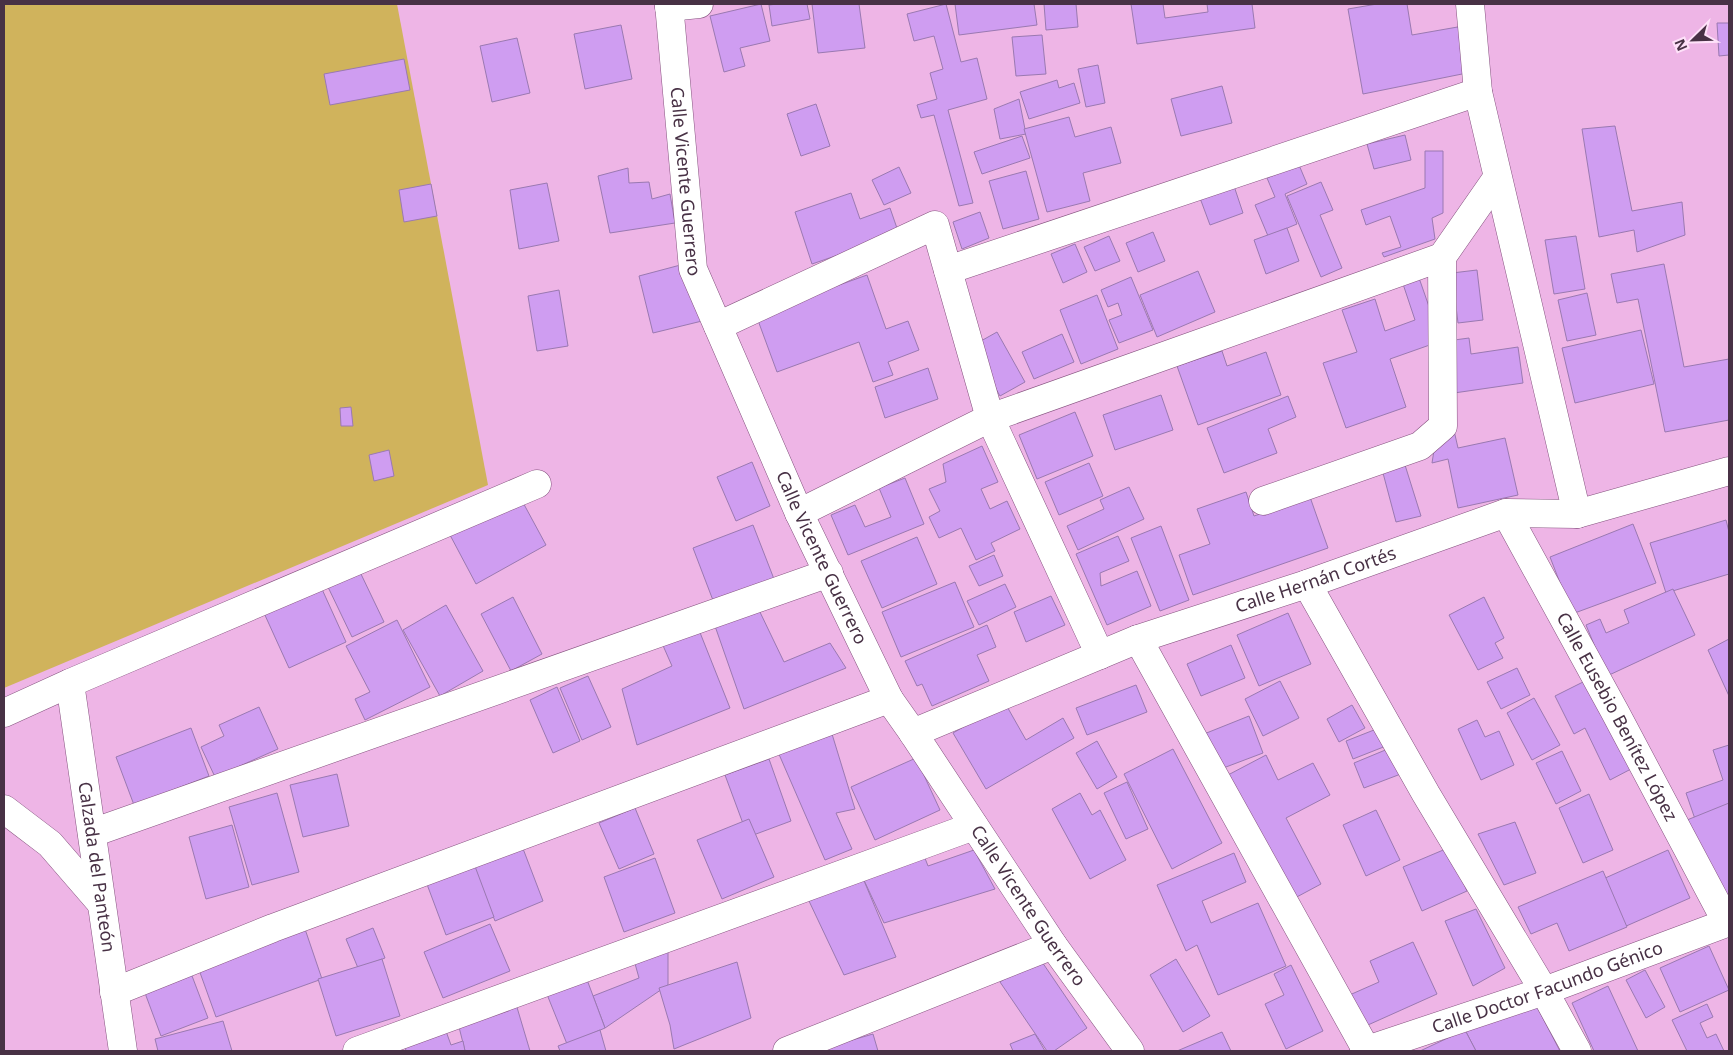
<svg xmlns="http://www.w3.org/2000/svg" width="1733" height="1055" font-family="'Noto Sans',sans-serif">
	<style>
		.green { fill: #d0b35c }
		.building { fill: #cf9df1; stroke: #9a79b1 }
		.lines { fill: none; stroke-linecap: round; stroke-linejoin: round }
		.minor-casing { stroke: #85537f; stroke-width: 29 }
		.minor { stroke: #fff; stroke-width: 28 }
		.labels { text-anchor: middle; stroke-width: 5; stroke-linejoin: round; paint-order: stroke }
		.street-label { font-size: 18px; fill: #483145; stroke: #fee1f9 }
	</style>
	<rect width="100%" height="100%" fill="#eeb5e6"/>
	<!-- green -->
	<polygon class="green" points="4,4 397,4 488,485 4,688"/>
	<!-- building -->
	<g class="building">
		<polygon points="761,4 770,41 740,48 745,66 724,72 710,16"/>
		<polygon points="777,4 807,4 810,19 772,26 769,5"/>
		<polygon points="812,4 859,4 865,48 818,53"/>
		<polygon points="946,4 961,62 977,58 987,99 948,110 973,203 959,206 934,115 921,118 917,105 937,99 930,73 943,69 934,36 914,41 907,14"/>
		<polygon points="955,4 1034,4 1037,25 959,35"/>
		<polygon points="1044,4 1076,4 1078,27 1046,30"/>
		<polygon points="1131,4 1163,4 1165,18 1208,12 1207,4 1252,4 1255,28 1137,44"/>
		<polygon points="1377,4 1407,4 1412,35 1469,25 1467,73 1363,94 1348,9"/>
		<polygon points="1717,23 1729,23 1729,55 1719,56"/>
		<polygon points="621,25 632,79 585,89 574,34"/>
		<polygon points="1042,35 1046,74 1016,76 1012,37"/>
		<polygon points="517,38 530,93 492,102 480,46"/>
		<polygon points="404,59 410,90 330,105 324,74"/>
		<polygon points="1098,65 1105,103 1086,107 1078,69"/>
		<polygon points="1057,80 1059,88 1074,83 1080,103 1029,119 1020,92"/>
		<polygon points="1222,86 1232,123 1181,136 1171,99"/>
		<polygon points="1019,99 1026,134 1000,139 994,109"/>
		<polygon points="816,104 830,146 801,156 787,114"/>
		<polygon points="1069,117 1075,137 1111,127 1121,163 1083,173 1090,201 1047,212 1024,129"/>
		<polygon points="1615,126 1632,211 1682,202 1685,235 1637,252 1634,230 1599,237 1582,129"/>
		<polygon points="1405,135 1411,160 1374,169 1367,144"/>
		<polygon points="1022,136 1030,158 982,174 974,152"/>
		<polygon points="1425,151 1443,151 1443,213 1432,218 1435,239 1384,257 1382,253 1401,247 1390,216 1366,225 1361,210 1425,188"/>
		<polygon points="1299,165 1307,184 1285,194 1297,224 1268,236 1255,205 1275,197 1267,178"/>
		<polygon points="899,167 911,193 884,205 872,180"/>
		<polygon points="628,168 629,183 649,182 652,199 670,194 675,223 610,233 598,176"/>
		<polygon points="1026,171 1039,219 1003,229 989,181"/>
		<polygon points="1321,182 1333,210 1320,215 1342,268 1321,277 1287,196"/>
		<polygon points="547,183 559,241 519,249 510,190"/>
		<polygon points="431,184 437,216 404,222 399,190"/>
		<polygon points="1234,186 1243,213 1210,225 1200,198"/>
		<polygon points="851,193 860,219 890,208 899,234 812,264 795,212"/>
		<polygon points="980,212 989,238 962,249 953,222"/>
		<polygon points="1287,228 1299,261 1266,274 1254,240"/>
		<polygon points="1153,232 1165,261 1138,272 1126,243"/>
		<polygon points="1109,236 1120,261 1095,271 1084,247"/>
		<polygon points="1576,236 1585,289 1554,294 1545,240"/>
		<polygon points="1075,244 1087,272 1063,283 1051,254"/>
		<polygon points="688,263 702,321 653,333 639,276"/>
		<polygon points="1664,264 1684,367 1729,359 1729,420 1665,432 1638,299 1617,303 1611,274"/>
		<polygon points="1477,270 1483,320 1458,323 1452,273"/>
		<polygon points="1198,271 1215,312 1157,337 1140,295"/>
		<polygon points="867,275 886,329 908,321 919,350 888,362 893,375 873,382 859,342 777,372 756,315"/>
		<polygon points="1418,275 1441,341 1390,359 1406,407 1346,428 1323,363 1357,352 1342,310 1375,299 1385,331 1415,320 1402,281"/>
		<polygon points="1131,277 1153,330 1119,343 1109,320 1122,315 1118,303 1108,307 1101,290"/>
		<polygon points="559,290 568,346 537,351 528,296"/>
		<polygon points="1587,293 1596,335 1567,341 1558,300"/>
		<polygon points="1097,295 1118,349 1081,364 1060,310"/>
		<polygon points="1641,330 1654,384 1575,403 1562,348"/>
		<polygon points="997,332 1025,382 1000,396 972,346"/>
		<polygon points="1062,334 1074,362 1034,379 1022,352"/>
		<polygon points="1469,338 1471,354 1518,347 1523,383 1454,393 1447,341"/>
		<polygon points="1222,351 1227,366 1266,352 1281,395 1198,425 1177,366"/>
		<polygon points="928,368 938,399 885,418 875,387"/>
		<polygon points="1161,395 1173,430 1115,450 1103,415"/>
		<polygon points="1288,396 1296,417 1268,429 1277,453 1224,473 1207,428"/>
		<polygon points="351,407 353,426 341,426 340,408"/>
		<polygon points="1075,412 1093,456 1037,479 1019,435"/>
		<polygon points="1453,426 1458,448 1505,438 1518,495 1458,508 1448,459 1432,463 1435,444"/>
		<polygon points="982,446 998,482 981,489 990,509 1007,501 1020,529 991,543 995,551 976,560 961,528 939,538 929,517 940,511 929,489 946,482 943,464"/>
		<polygon points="389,450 394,476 374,481 369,455"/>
		<polygon points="752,462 770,506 736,521 717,477"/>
		<polygon points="1089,463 1103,496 1059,515 1045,482"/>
		<polygon points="1405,465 1421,516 1396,522 1383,473"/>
		<polygon points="905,478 924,524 848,555 831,515 855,505 865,527 891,517 879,488"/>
		<polygon points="1129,487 1144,519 1078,550 1067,526 1104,509 1100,500"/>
		<polygon points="1246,492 1254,516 1310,497 1328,548 1193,595 1179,555 1210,544 1197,509"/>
		<polygon points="520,497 546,545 476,584 450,535"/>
		<polygon points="1726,520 1729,532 1729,574 1666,593 1650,543"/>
		<polygon points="1633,524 1656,583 1572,614 1550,557"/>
		<polygon points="753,525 774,579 714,603 693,548"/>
		<polygon points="1161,526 1189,600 1160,611 1131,538"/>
		<polygon points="1118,536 1129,561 1100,573 1101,586 1137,571 1151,606 1107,625 1076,554"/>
		<polygon points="917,537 937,584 882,608 861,561"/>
		<polygon points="994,555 1003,576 979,586 969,566"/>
		<polygon points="360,572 384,622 352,637 328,587"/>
		<polygon points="955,582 974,627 901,657 882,612"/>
		<polygon points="1005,584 1016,607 979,625 967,601"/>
		<polygon points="321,587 346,642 289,668 264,613"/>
		<polygon points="1673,589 1695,635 1607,676 1586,625 1600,619 1606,633 1629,623 1624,610"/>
		<polygon points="1051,596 1065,625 1026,642 1014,612"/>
		<polygon points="513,597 542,654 511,671 481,614"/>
		<polygon points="1484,597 1504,638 1495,643 1503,658 1478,670 1449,615"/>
		<polygon points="446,605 483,671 440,696 403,630"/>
		<polygon points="758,608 784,662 830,643 846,668 744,709 715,626"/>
		<polygon points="1288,613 1311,664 1259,686 1237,635"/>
		<polygon points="397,620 430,687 365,720 355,699 370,692 346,646"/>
		<polygon points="697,625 730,708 637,745 622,689 672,666 661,641"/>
		<polygon points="987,625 996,647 977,655 989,681 932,706 922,684 917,686 905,661"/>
		<polygon points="1729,639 1729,696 1708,650"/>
		<polygon points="1231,645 1245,678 1201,696 1187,664"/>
		<polygon points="1517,668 1530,695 1501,709 1487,682"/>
		<polygon points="588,676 611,727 582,740 560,688"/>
		<polygon points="1587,680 1631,769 1610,780 1585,728 1574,734 1555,696"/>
		<polygon points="1280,681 1299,718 1263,736 1245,699"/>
		<polygon points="1136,685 1147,712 1087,735 1076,708"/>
		<polygon points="557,687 580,741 553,753 530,700"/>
		<polygon points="1534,698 1560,745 1532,760 1507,713"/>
		<polygon points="1005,703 1026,740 1063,718 1074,738 986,789 953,733"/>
		<polygon points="1352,705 1365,728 1339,742 1327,719"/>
		<polygon points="259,707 278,749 215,777 201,747 224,736 219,725"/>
		<polygon points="1249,716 1263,753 1218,770 1204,734"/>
		<polygon points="1477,720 1485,737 1499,731 1514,765 1481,780 1458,729"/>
		<polygon points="191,728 209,776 134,805 116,757"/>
		<polygon points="1379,728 1386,746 1353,759 1346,741"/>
		<polygon points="832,734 855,809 836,813 852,849 825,860 778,752"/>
		<polygon points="1097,741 1117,777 1097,789 1076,753"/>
		<polygon points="1729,745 1729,806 1695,819 1686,793 1723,780 1713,750"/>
		<polygon points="1395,746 1406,772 1364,788 1354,763"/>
		<polygon points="1173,749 1222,843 1172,869 1124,774"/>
		<polygon points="1562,751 1581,791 1556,804 1536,763"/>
		<polygon points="1266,755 1278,780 1313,763 1330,795 1286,818 1321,884 1293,899 1228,775"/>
		<polygon points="916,758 940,810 875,840 851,787"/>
		<polygon points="769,759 791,821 748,837 725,775"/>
		<polygon points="337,774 349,826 303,837 290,785"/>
		<polygon points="1127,782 1148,829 1126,839 1104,793"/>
		<polygon points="277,793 299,872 252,885 229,807"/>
		<polygon points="1080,793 1092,815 1100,810 1126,860 1090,879 1052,809"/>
		<polygon points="1589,794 1613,850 1583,863 1559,808"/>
		<polygon points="1729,803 1729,894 1720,898 1687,820"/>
		<polygon points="635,808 654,854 619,869 599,823"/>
		<polygon points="1376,810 1400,860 1366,876 1343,825"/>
		<polygon points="749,819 774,877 722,899 697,840"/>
		<polygon points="1515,822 1536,873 1504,885 1478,834"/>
		<polygon points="232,825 249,887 206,899 189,837"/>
		<polygon points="522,846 543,901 495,921 473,865"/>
		<polygon points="1448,848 1467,891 1422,911 1403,867"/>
		<polygon points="974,850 995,889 884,923 862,876 923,853 928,866"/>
		<polygon points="1668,850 1690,898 1624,927 1603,879"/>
		<polygon points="1234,853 1246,882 1202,901 1211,923 1258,903 1286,966 1218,995 1197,945 1186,951 1157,885"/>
		<polygon points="655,858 675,913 624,932 604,877"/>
		<polygon points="473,861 494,917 446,935 425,879"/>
		<polygon points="1603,871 1627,927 1569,951 1557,923 1531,934 1518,907"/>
		<polygon points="862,876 896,957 844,975 809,901"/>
		<polygon points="1476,909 1505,968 1473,986 1445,921"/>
		<polygon points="490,924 510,971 443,998 424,952"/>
		<polygon points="373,928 385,958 358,968 346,939"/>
		<polygon points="305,929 322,979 216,1017 198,967"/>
		<polygon points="1413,942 1437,994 1359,1029 1345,997 1379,982 1370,961"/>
		<polygon points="1709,946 1729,990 1680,1012 1660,968"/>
		<polygon points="668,949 668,985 605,1028 593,996 639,978 634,960"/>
		<polygon points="1038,956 1087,1028 1054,1051 1047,1051 1000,982"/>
		<polygon points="382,959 400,1016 336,1036 318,979"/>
		<polygon points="1176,959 1210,1016 1183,1032 1150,975"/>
		<polygon points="737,962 751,1018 674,1049 670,1025 659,988"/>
		<polygon points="1291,965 1323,1031 1286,1049 1265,1004 1284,995 1274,974"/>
		<polygon points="189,968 208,1018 161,1036 142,985"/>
		<polygon points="1645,970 1665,1007 1646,1018 1626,980"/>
		<polygon points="586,977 605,1028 567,1044 546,992"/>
		<polygon points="1608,986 1638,1051 1594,1051 1572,1003"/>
		<polygon points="516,1004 530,1051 465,1051 459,1027"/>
		<polygon points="1707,1004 1713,1017 1700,1023 1707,1038 1716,1034 1724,1051 1687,1051 1672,1020"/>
		<polygon points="1536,1005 1560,1051 1476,1051 1465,1030"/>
		<polygon points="223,1021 232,1051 158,1051 155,1039"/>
		<polygon points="443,1023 451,1045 463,1041 465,1051 406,1051 403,1037"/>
		<polygon points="600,1030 606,1051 560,1051 558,1046"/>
		<polygon points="1465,1030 1476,1051 1420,1051"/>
		<polygon points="1222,1032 1231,1051 1177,1051"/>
		<polygon points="873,1034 878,1051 822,1051 821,1049"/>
		<polygon points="1035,1034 1045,1051 1013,1051 1010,1044"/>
	</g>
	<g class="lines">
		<defs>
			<g id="minor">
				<path id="s1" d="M669,4L693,269L799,513L889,699L913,733L1053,945L1130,1051"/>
				<polyline points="1470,4 1478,92 1577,514"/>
				<polyline points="669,7 699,4"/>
				<polyline points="948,270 1478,92"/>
				<polyline points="718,326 935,225 990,418 1100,655"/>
				<polyline points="1263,501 1420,446 1443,426 1442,257 1497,178"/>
				<polyline points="799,513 990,418 1442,257"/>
				<path id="s2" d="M1506,513L1615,712L1727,923"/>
				<polyline points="1307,584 1426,794 1544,991 1577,1051"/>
				<polyline points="1138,639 1367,1051"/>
				<path id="s3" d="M70,683L123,1051"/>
				<polyline points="4,713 70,683 537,484"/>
				<path id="s4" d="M913,733L1138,639L1307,584L1506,513L1577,514L1729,471"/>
				<polyline points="4,809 50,844 101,903"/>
				<polyline points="92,833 829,573"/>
				<polyline points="114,992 273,928 889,699"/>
				<polyline points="357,1051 974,826"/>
				<polyline points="787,1051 1053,945"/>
				<path id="s5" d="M1364,1051L1544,991L1729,922"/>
			</g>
		</defs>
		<!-- minor casing -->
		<use href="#minor" class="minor-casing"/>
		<!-- minor -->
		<use href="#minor" class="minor"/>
	</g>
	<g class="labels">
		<!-- street labels -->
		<g class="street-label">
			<text dy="6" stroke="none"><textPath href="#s1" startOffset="178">Calle Vicente Guerrero</textPath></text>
			<text dy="6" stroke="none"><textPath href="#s1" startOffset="582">Calle Vicente Guerrero</textPath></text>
			<text dy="6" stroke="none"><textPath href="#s4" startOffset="431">Calle Hernán Cortés</textPath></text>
			<text dy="6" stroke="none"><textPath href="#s2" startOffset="232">Calle Eusebio Benítez López</textPath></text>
			<text dy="6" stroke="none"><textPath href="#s3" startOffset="186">Calzada del Panteón</textPath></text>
			<text dy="6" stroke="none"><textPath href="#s1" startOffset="988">Calle Vicente Guerrero</textPath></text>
			<text dy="6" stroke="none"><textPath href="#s5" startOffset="194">Calle Doctor Facundo Génico</textPath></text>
		</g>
	</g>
	<!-- border -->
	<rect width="1733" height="1055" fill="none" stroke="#483145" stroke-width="10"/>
	<!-- north arrow -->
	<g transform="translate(1693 40) rotate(247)" stroke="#fee1f9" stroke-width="4" paint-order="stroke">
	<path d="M0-4L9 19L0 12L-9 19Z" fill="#483145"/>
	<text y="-8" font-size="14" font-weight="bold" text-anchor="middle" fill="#483145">N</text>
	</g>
</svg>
